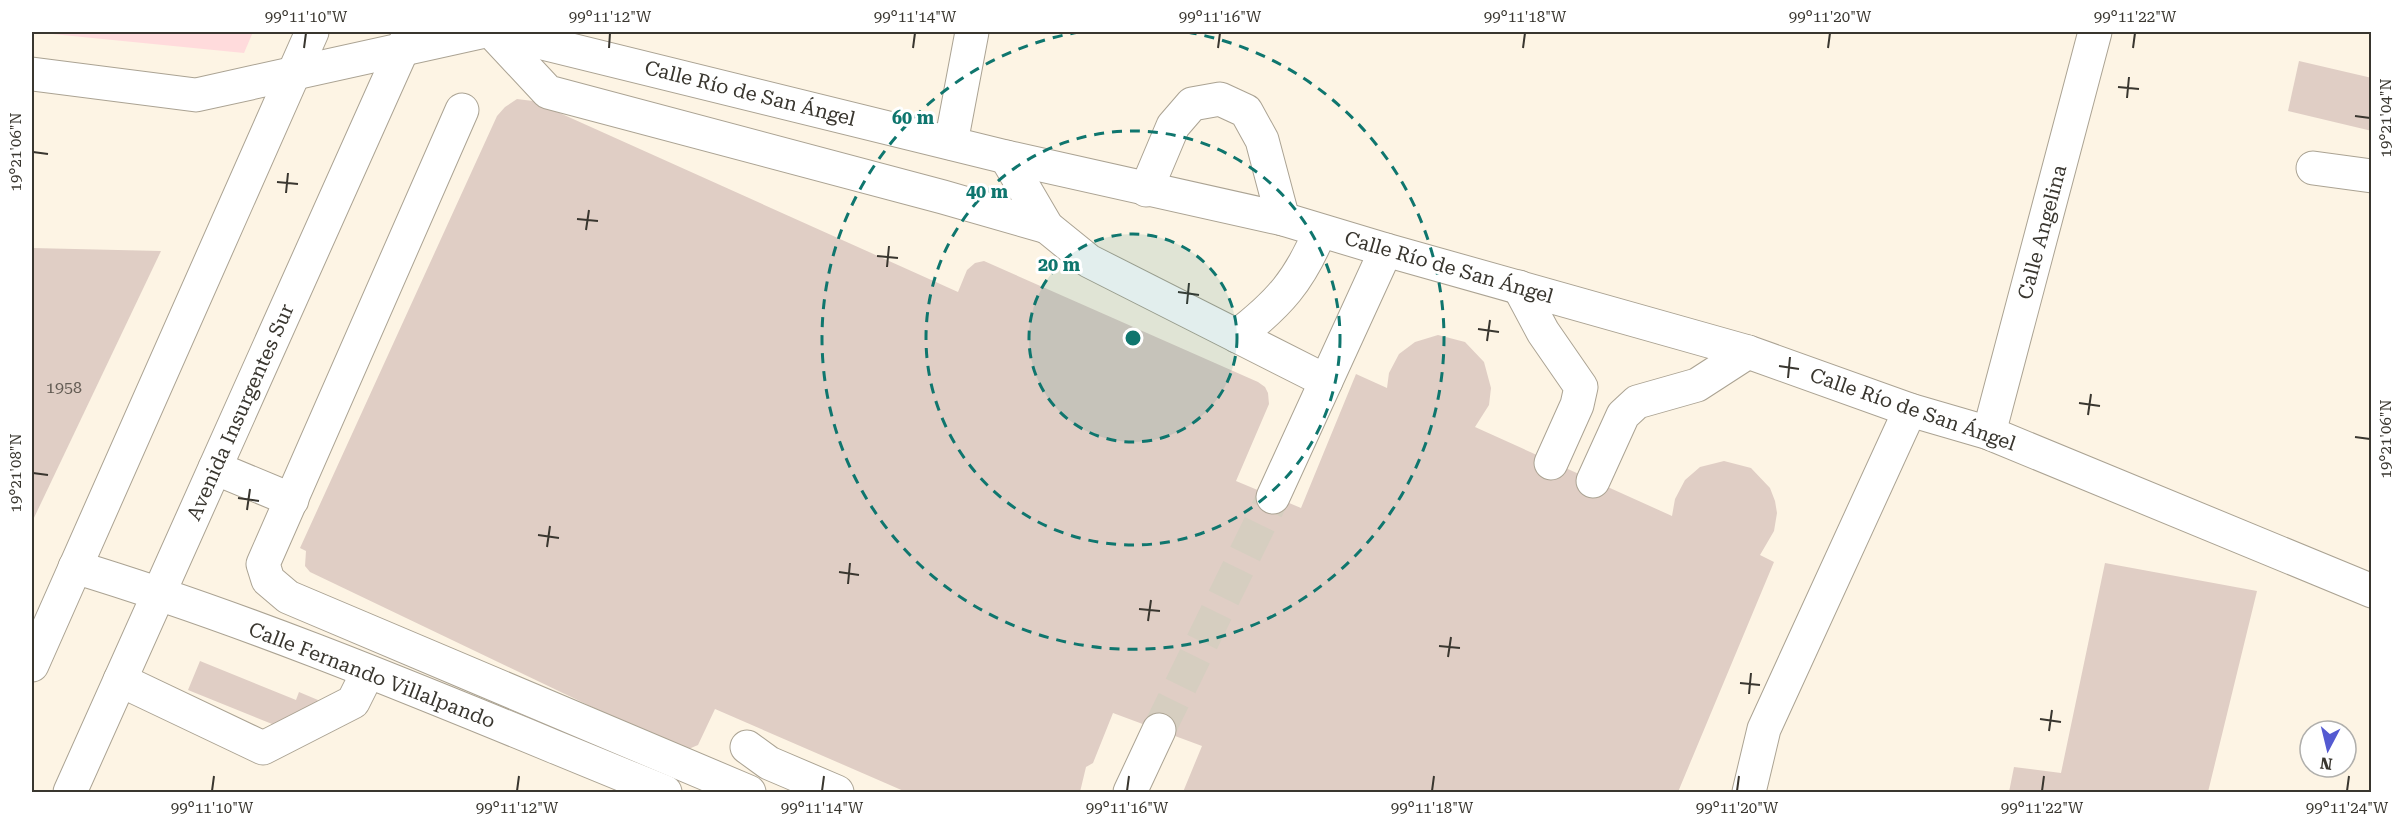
<svg xmlns="http://www.w3.org/2000/svg" width="2403" height="824" font-family="'Roboto Serif',serif">
	<style>
		.green { fill: #ffdbdc }
		.building { fill: #e0cec5 }
		.lines { fill: none; stroke-linecap: round; stroke-linejoin: round }
		.minor-tunnel { stroke: #d6cec0; stroke-width: 33; stroke-dasharray: 33 16; stroke-linecap: butt }
		.minor-casing { stroke: #aba393; stroke-width: 35 }
		.major-casing { stroke: #aba393; stroke-width: 35 }
		.minor { stroke: #fff; stroke-width: 33 }
		.major { stroke: #fff; stroke-width: 33 }
		.ticks { fill: none; stroke: #39362f; stroke-width: 2 }
		.ring { fill: none; stroke: #0f766e; stroke-width: 3; stroke-dasharray: 10 8 }
		.labels { text-anchor: middle; stroke-width: 6; stroke-linejoin: round; paint-order: stroke }
		.number-label { font-size: 16px; fill: #635c54 }
		.street-label { font-size: 20px; fill: #39362f; stroke: #fff }
		.centre { fill: #0f766e; stroke: #fff; stroke-width: 3 }
		.ring-label { font-size: 18px; text-anchor: middle; font-weight: bold; fill: #0f766e; stroke: #fff; stroke-width: 6; stroke-linejoin: round; paint-order: stroke }
		.neatline { fill: none; stroke: #39362f; stroke-width: 2 }
		.ticks-label { font-size: 15px; text-anchor: middle; fill: #39362f }
	</style>
	<rect width="100%" height="100%" fill="#fdf4e4"/>
	<!-- green -->
	<polygon class="green" points="32,32 253,32 244,53"/>
	<!-- building -->
	<g class="building">
		<polygon points="2299,61 2372,78 2372,131 2288,111"/>
		<polygon points="517,99 533,101 958,292 967,270 975,263 984,261 1258,382 1265,387 1268,393 1269,404 1236,481 1301,508 1356,374 1387,388 1389,373 1399,354 1415,342 1438,335 1465,342 1484,362 1491,388 1489,405 1475,427 1672,516 1675,499 1685,480 1700,467 1724,461 1751,468 1770,488 1775,501 1777,513 1774,531 1760,555 1774,562 1678,792 1183,792 1202,746 1113,713 1093,763 1086,767 1080,792 906,792 715,709 698,745 684,751 310,572 305,566 306,551 300,548 497,116 505,107"/>
		<polygon points="32,248 161,251 32,522"/>
		<polygon points="2105,563 2257,591 2208,792 2009,792 2014,767 2061,773"/>
		<polygon points="200,661 296,700 299,692 318,700 309,721 292,732 188,690"/>
	</g>
	<g class="lines">
		<!-- minor-tunnel -->
		<polyline class="minor-tunnel" points="1159,730 1273,497"/>
		<defs>
			<g id="minor">
				<polyline points="492,32 548,92 943,197 1047,227"/>
				<polyline points="498,32 1006,157 1283,219 1386,250 1748,352 1910,410 1989,433 2372,591"/>
				<polyline points="32,74 196,95 481,32"/>
				<polyline points="462,110 263,564 268,580 288,597 749,792"/>
				<polyline points="951,143 972,32"/>
				<polyline points="1006,157 1047,227 1089,261 1326,381"/>
				<polyline points="2313,168 2372,176"/>
				<polyline points="1146,190 1173,126 1192,104 1220,99 1246,111 1262,140 1283,219"/>
				<polyline points="1519,287 1543,332 1581,387 1577,405 1551,463"/>
				<path d="M1237,336C1279,304 1300,280 1320,231"/>
				<polyline points="1989,433 2095,32"/>
				<polyline points="215,468 292,500"/>
				<polyline points="1593,481 1623,415 1637,402 1697,385 1748,352"/>
				<polyline points="1273,497 1386,250"/>
				<path d="M75,567C276,628 470,713 665,792"/>
				<polyline points="120,680 263,748 353,702 368,672"/>
				<polyline points="747,747 769,763 837,792"/>
				<polyline points="1130,792 1159,730"/>
				<polyline points="1749,792 1764,729 1910,410"/>
			</g>
			<g id="major">
				<polyline points="32,665 312,32"/>
				<polyline points="70,792 410,32"/>
			</g>
		</defs>
		<!-- minor casing -->
		<use href="#minor" class="minor-casing"/>
		<!-- major casing -->
		<use href="#major" class="major-casing"/>
		<!-- minor -->
		<use href="#minor" class="minor"/>
		<!-- major -->
		<use href="#major" class="major"/>
	</g>
	<!-- ticks -->
	<path class="ticks" d="M304,48L306,33M609,48L610,33M913,48L915,33M1218,48L1220,33M1523,48L1525,33M1828,48L1830,33M2133,48L2135,33M2118,87L2139,89M2127,98L2129,77M2355,116L2370,118M33,152L48,154M277,182L298,184M286,193L288,173M577,219L598,221M586,230L589,210M877,256L898,258M887,267L889,246M1178,292L1199,295M1187,304L1189,283M1478,329L1499,332M1487,341L1490,320M1779,366L1799,369M1788,378L1790,357M2079,403L2100,406M2088,415L2091,394M2355,437L2370,439M33,473L48,475M238,498L259,501M247,510L250,489M538,535L559,538M547,547L550,526M839,572L859,575M848,584L850,563M1139,609L1160,611M1148,621L1151,600M1439,646L1460,648M1448,657L1451,637M1740,683L1760,685M1749,694L1751,673M2040,719L2061,722M2049,731L2052,710M212,791L214,776M517,791L519,776M822,791L824,776M1127,791L1129,776M1432,791L1434,776M1737,791L1739,776M2042,791L2044,776M2347,791L2349,776"/>
	<!-- distance rings -->
	<circle cx="1133" cy="338" r="104" fill="#0f766e" fill-opacity=".12"/>
	<g class="ring">
		<circle cx="1133" cy="338" r="104"/>
		<circle cx="1133" cy="338" r="207"/>
		<path d="M1187 32A311 311 0 1 1 1079 32"/>
	</g>
	<g class="labels">
		<!-- number labels -->
		<g class="number-label">
			<text x="64" y="393">1958</text>
		</g>
		<!-- street labels -->
		<g class="street-label">
			<text transform="translate(750 93) rotate(14)" y="7">Calle Río de San Ángel</text>
			<text transform="translate(2042 232) rotate(-75)" y="7">Calle Angelina</text>
			<text transform="translate(1449 267) rotate(16)" y="7">Calle Río de San Ángel</text>
			<text transform="translate(1913 409) rotate(19)" y="7">Calle Río de San Ángel</text>
			<text transform="translate(240 412) rotate(-66)" y="7">Avenida Insurgentes Sur</text>
			<text transform="translate(372 675) rotate(21)" y="7">Calle Fernando Villalpando</text>
		</g>
	</g>
	<circle cx="1133" cy="338" r="9" class="centre"/>
	<g class="ring-label">
		<text x="913" y="124">60 m</text>
		<text x="987" y="198">40 m</text>
		<text x="1059" y="271">20 m</text>
	</g>
	<!-- border -->
	<rect width="2403" height="824" fill="none" stroke="#ffffff" stroke-width="66"/>
	<!-- north arrow -->
	<g transform="translate(2328 749) rotate(187)"><circle r="28" fill="#ffffff" stroke="#b0afac" stroke-width="1.5"/>
	<path d="M0-4.5L10 22L0 15L-10 22Z" fill="#545ad1"/>
	<text y="-9" font-size="16" font-weight="bold" text-anchor="middle" fill="#39362f">N</text>
	</g>
	<rect x="33" y="33" width="2337" height="758" class="neatline"/>
	<g class="ticks-label">
		<text x="306" y="22">99°11'10"W</text>
		<text x="610" y="22">99°11'12"W</text>
		<text x="915" y="22">99°11'14"W</text>
		<text x="1220" y="22">99°11'16"W</text>
		<text x="1525" y="22">99°11'18"W</text>
		<text x="1830" y="22">99°11'20"W</text>
		<text x="2135" y="22">99°11'22"W</text>
		<text transform="translate(2386 118) rotate(-90)" y="5">19°21'04"N</text>
		<text transform="translate(16 152) rotate(-90)" y="5">19°21'06"N</text>
		<text transform="translate(2386 439) rotate(-90)" y="5">19°21'06"N</text>
		<text transform="translate(16 473) rotate(-90)" y="5">19°21'08"N</text>
		<text x="212" y="813">99°11'10"W</text>
		<text x="517" y="813">99°11'12"W</text>
		<text x="822" y="813">99°11'14"W</text>
		<text x="1127" y="813">99°11'16"W</text>
		<text x="1432" y="813">99°11'18"W</text>
		<text x="1737" y="813">99°11'20"W</text>
		<text x="2042" y="813">99°11'22"W</text>
		<text x="2347" y="813">99°11'24"W</text>
	</g>
</svg>
